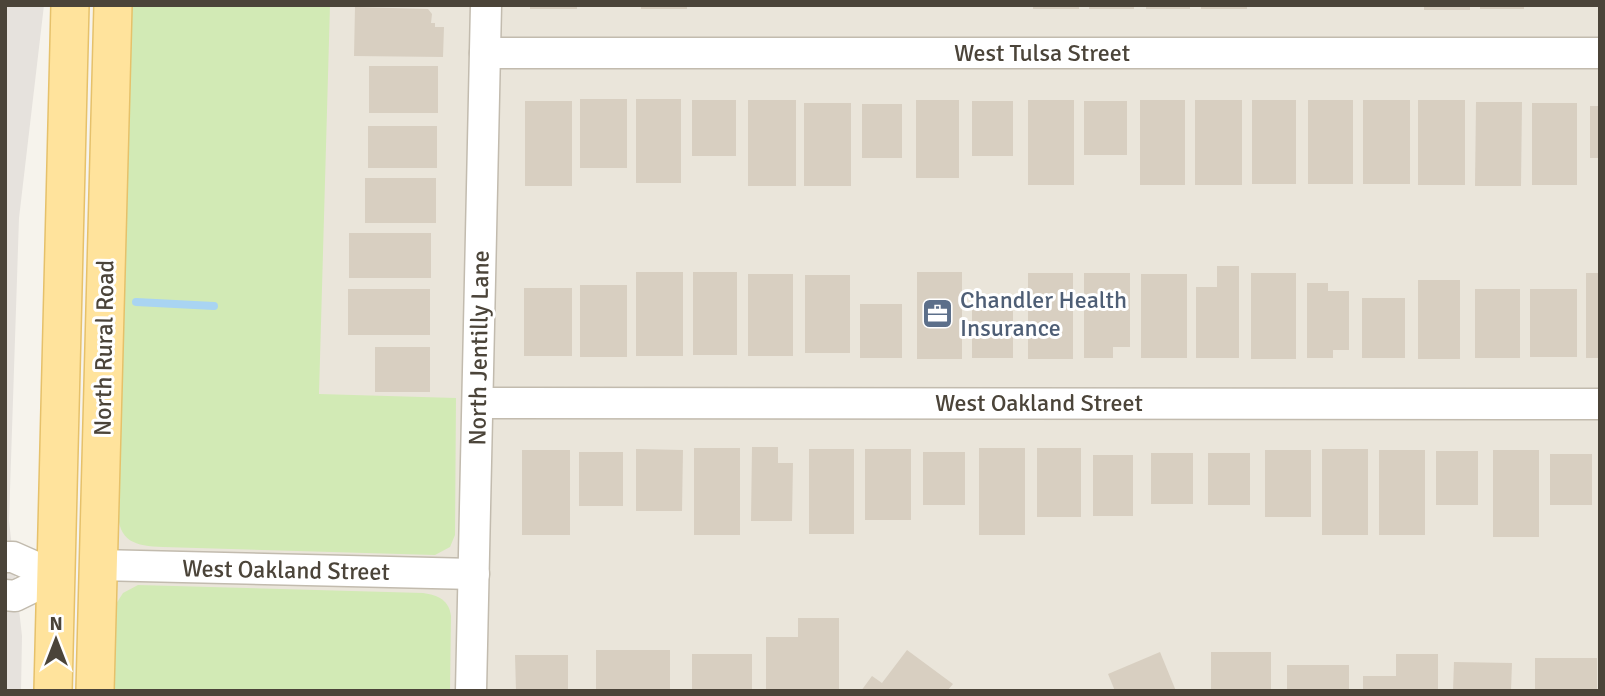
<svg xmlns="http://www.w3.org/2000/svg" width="1605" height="696" font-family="Signika,sans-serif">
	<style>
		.residential { fill: #eae5da }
		.industrial { fill: #e6e2dd }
		.green { fill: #d2eab5 }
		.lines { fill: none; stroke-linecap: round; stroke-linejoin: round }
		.stream { stroke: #a9d4f2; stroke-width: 8 }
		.building { fill: #d8cfc1 }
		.minor-casing { stroke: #c2bbae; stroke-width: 33 }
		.major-casing { stroke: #e6c16a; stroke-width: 40 }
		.minor { stroke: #fff; stroke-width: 30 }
		.major { stroke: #ffe39c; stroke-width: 37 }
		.labels { text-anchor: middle; stroke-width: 6; stroke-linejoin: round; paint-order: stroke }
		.street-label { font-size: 24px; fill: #4b4439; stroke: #fff }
		.service-label { font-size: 24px; fill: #4e5e75; stroke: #fff; text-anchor: start }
	</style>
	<rect width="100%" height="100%" fill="#f6f3ec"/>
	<!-- residential -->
	<polygon class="residential" points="131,5 1600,5 1600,691 113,691"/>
	<!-- industrial -->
	<polygon class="industrial" points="5,5 44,5 19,218 9,521 22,636 21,691 5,691"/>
	<!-- green -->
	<g class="green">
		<path d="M131,5H330L319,394L456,398L455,535L450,547L435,555L163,547C135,546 118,542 118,510Z"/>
		<path d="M138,585L423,593C438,595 449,600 451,616L450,691H113L116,604L123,593Z"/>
	</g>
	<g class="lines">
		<!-- stream -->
		<polyline class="stream" points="136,302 214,306"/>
	</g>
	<!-- building -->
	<g class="building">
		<rect x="530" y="5" width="47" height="4"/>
		<rect x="641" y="5" width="46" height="4"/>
		<rect x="1033" y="5" width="46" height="4"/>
		<rect x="1089" y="5" width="45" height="4"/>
		<rect x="1146" y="5" width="44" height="4"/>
		<rect x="1201" y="5" width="46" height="4"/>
		<rect x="1424" y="5" width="46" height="5"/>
		<rect x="1480" y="5" width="44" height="4"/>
		<polygon points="355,7 428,9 432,14 431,23 435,23 435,27 444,27 443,57 354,56"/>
		<rect x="369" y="66" width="69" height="47"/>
		<rect x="580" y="99" width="47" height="69"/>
		<rect x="636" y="99" width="45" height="84"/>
		<rect x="692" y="100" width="44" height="56"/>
		<rect x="748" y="100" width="48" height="86"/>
		<rect x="916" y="100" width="43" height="78"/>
		<rect x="1028" y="100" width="46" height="85"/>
		<rect x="1140" y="100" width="45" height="85"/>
		<rect x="1195" y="100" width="47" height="85"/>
		<rect x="1252" y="100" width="44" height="84"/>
		<rect x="1308" y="100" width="45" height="84"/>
		<rect x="1363" y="100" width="47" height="84"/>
		<rect x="1418" y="100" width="47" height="85"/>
		<rect x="525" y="101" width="47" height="85"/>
		<rect x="972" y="101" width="41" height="55"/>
		<rect x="1084" y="101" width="43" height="54"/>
		<polygon points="1476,102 1522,102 1521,186 1475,186"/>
		<rect x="804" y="103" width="47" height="83"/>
		<rect x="1532" y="103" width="45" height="82"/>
		<rect x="862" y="104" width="40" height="54"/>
		<rect x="1590" y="106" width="10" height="52"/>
		<rect x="368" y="126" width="69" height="42"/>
		<rect x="365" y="178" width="71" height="45"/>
		<rect x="349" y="233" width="82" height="45"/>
		<polygon points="1217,266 1239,266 1239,358 1196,358 1196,287 1217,287"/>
		<rect x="636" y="272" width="47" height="84"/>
		<rect x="693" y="272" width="44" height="83"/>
		<rect x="917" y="272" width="45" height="87"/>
		<rect x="1028" y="273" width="45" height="86"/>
		<polygon points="1084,273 1130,273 1130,347 1113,347 1113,358 1084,358"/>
		<rect x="1251" y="273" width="45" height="86"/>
		<rect x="1586" y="273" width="14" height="85"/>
		<rect x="748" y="274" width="45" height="82"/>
		<rect x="1141" y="274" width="46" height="84"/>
		<rect x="805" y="275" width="45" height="78"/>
		<rect x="1418" y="280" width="42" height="79"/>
		<polygon points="1307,283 1328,283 1328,291 1349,291 1349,350 1333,350 1333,358 1307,358"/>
		<rect x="580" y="285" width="47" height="72"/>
		<rect x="524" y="288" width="48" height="68"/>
		<rect x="348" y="289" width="82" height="46"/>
		<rect x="1475" y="289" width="45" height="69"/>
		<rect x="1530" y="289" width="47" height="68"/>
		<rect x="1362" y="298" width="43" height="60"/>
		<rect x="972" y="303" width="41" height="55"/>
		<rect x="860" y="304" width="42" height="54"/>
		<rect x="375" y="347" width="55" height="45"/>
		<polygon points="752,447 778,447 778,463 793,463 792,521 751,521"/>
		<rect x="694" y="448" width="46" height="87"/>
		<rect x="979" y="448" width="46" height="87"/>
		<rect x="1037" y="448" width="44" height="69"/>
		<polygon points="636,449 683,450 682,511 636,511"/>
		<rect x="809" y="449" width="45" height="85"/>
		<rect x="865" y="449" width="46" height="71"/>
		<rect x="1322" y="449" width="46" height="86"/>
		<rect x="522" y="450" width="48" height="85"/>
		<rect x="1265" y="450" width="46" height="67"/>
		<rect x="1379" y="450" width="46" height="85"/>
		<rect x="1493" y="450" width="46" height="87"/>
		<rect x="1436" y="451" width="42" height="54"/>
		<rect x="579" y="452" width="44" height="54"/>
		<rect x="923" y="452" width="42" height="53"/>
		<rect x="1151" y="453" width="42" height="51"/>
		<rect x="1208" y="453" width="42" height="52"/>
		<rect x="1550" y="454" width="42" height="51"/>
		<rect x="1093" y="455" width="40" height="61"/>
		<polygon points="798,618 839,618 839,691 766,691 766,637 798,637"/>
		<rect x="596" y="650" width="74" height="41"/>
		<polygon points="907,650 953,684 947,691 861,691 872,676 882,683"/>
		<polygon points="1160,652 1176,691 1115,691 1108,674"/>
		<rect x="1211" y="652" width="60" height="39"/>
		<rect x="692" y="654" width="60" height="37"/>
		<polygon points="1396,654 1438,654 1438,691 1363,691 1363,676 1396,676"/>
		<polygon points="515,655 568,655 568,691 516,691"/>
		<rect x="1535" y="658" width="62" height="33"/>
		<polygon points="1454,662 1512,663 1511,691 1453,691"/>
		<rect x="1287" y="665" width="62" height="26"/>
	</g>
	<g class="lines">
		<defs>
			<g id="minor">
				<polyline points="485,53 1600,53"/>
				<polyline points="478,403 1600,404"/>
				<polyline points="5,557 13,557 56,576"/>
				<polyline points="98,565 474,574"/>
				<polyline points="5,595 15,596 56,576"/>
				<polyline points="471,691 486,5"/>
			</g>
			<g id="major">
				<polyline points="53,691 70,5"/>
				<polyline points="95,691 113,5"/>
			</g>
		</defs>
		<!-- minor casing -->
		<use href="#minor" class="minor-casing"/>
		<!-- major casing -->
		<use href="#major" class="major-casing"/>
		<!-- minor -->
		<use href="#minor" class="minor"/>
		<!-- major -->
		<use href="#major" class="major"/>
	</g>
	<!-- icons -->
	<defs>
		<symbol id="office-square" viewBox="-11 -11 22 22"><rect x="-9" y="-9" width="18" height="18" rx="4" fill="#5c6f8a" stroke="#fff"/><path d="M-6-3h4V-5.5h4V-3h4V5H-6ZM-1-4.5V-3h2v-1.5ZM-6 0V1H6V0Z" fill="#fff"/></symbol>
	</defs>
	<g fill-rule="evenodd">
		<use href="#office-square" x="920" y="296" width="35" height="35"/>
	</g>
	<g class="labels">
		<!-- street labels -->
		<g class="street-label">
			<text x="1042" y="61">West Tulsa Street</text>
			<text transform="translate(104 348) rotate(-89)" y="8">North Rural Road</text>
			<text transform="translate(479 348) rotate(-89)" y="8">North Jentilly Lane</text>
			<text x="1039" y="411">West Oakland Street</text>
			<text transform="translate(286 570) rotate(1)" y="8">West Oakland Street</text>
		</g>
		<!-- service labels -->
		<g class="service-label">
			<text x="960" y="308">Chandler Health<tspan x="960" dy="28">Insurance</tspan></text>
		</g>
	</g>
	<!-- border -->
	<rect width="1605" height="696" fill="none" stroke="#4b4439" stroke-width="14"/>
	<!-- north arrow -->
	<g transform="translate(56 640)" stroke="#ffffff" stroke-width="5" paint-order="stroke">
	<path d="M0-5L12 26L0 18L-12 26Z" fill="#4b4439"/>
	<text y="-10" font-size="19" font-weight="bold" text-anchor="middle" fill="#4b4439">N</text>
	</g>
</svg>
